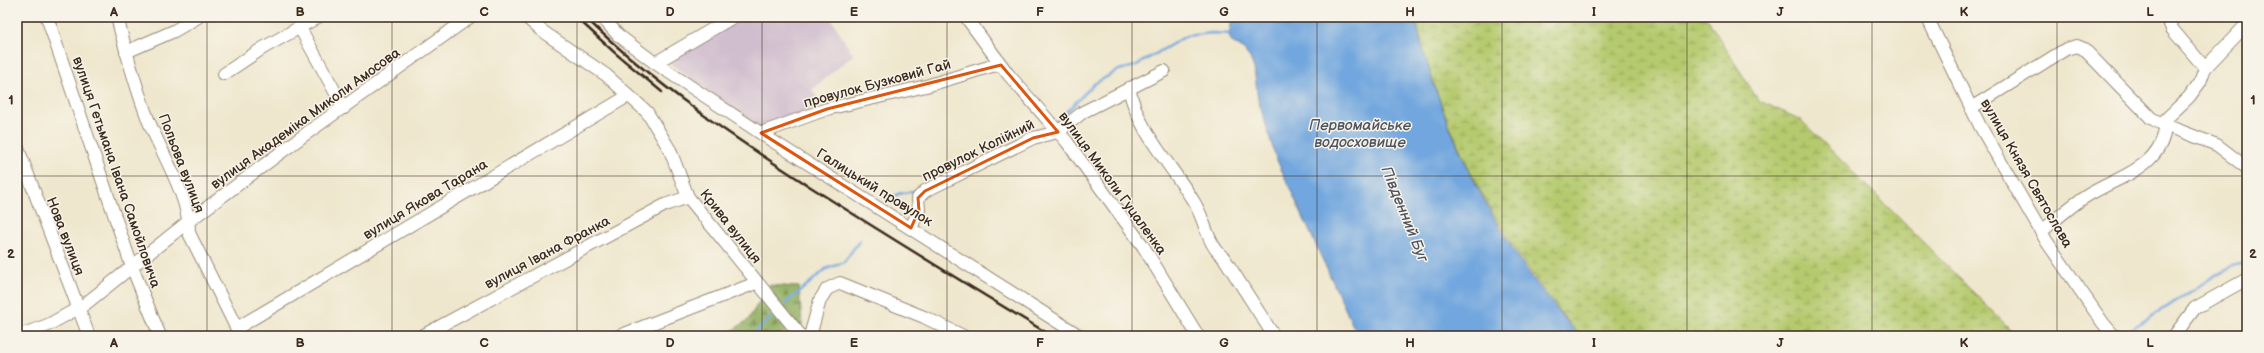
<svg xmlns="http://www.w3.org/2000/svg" width="2264" height="353" font-family="'Balsamiq Sans',sans-serif">
	<style>
		.industrial { fill: #d0bdce }
		.forest { fill: url(#forest-firs); stroke: #666c40 }
		.wetland { fill: url(#wetland-marsh); stroke: #787a46 }
		.water { fill: #71a6de; stroke: #56687e }
		.lines { fill: none; stroke-linecap: round; stroke-linejoin: round }
		.stream { stroke: #71a6de; stroke-width: 2.5 }
		.minor-casing { stroke: #958876; stroke-width: 14 }
		.minor { stroke: #fff; stroke-width: 12 }
		.rail { stroke: #3b2a1e; stroke-width: 2.5 }
		.marked { fill: none; stroke: #df570d; stroke-width: 3; stroke-linejoin: round }
		.grid { fill: none; stroke: #3b2a1e; stroke-width: 1; stroke-opacity: 0.55 }
		.labels { text-anchor: middle; stroke-width: 3; stroke-linejoin: round; paint-order: stroke }
		.street-label { font-size: 14px; fill: #3b2a1e; stroke: #f7f3e8 }
		.water-label { font-size: 15px; font-style: italic; fill: #4e5561; stroke: #f7f3e8 }
		.neatline { fill: none; stroke: #3b2a1e; stroke-width: 1.5 }
		.grid-label { font-size: 13px; text-anchor: middle; font-weight: bold; fill: #3b2a1e }
	</style>
	<defs>
		<pattern id="forest-firs" width="22" height="20" patternUnits="userSpaceOnUse"><rect width="22" height="20" fill="#90ae61"/><path d="M5 1l3.5 6h-7zM16 11l3.5 6h-7z" fill="#778e4f"/></pattern>
		<pattern id="wetland-marsh" width="20" height="14" patternUnits="userSpaceOnUse"><rect width="20" height="14" fill="#b5ca6e"/><path d="M1 5h8M5 5V1M11 12h8M15 12V8" fill="none" stroke="#94a45a"/></pattern>
	</defs>
	<rect width="100%" height="100%" fill="#f7f3e8"/>
	<filter id="ink" filterUnits="userSpaceOnUse"><feTurbulence type="fractalNoise" baseFrequency=".025" numOctaves="2"/><feDisplacementMap in="SourceGraphic" scale="8" xChannelSelector="R" yChannelSelector="G"/><feConvolveMatrix kernelMatrix="1 2 1 2 8 2 1 2 1" color-interpolation-filters="sRGB"/></filter>
	<filter id="wash" filterUnits="userSpaceOnUse"><feTurbulence type="fractalNoise" baseFrequency=".012" numOctaves="4" result="noise"/><feDisplacementMap in="SourceGraphic" scale="16" xChannelSelector="R" yChannelSelector="G"/><feGaussianBlur stdDeviation="0.9" result="paint"/><feColorMatrix in="noise" values="0 0 0 0 0 0 0 0 0 0 0 0 0 0 0 0 0 1.4 0 .05"/><feComposite in="paint" operator="in"/></filter>
	<g filter="url(#wash)">
		<rect width="100%" height="100%" fill="#efe7cd"/>
		<!-- industrial -->
		<polygon class="industrial" points="739,17 830,17 853,55 812,90 823,106 760,128 668,62"/>
		<!-- forest -->
		<polygon class="forest" points="769,285 799,287 802,325 776,336 724,336 748,320"/>
		<!-- wetland -->
		<path class="wetland" d="M1415,17H1706L1758,100L1801,120L2017,336H1580C1502,244 1442,136 1415,17Z"/>
		<!-- water -->
		<path class="water" d="M1235,17H1415C1440,130 1501,251 1580,336H1361L1353,326L1276,158L1258,99L1254,68L1250,58L1243,49L1232,42L1229,36L1231,23Z"/>
		<g class="lines">
			<!-- stream -->
			<g class="stream">
				<polyline points="1056,122 1094,84 1119,70 1135,66 1186,36 1212,33 1231,34"/>
				<polyline points="890,199 898,194 920,190"/>
				<polyline points="785,304 826,269 844,262 860,240"/>
				<path d="M2119,335C2145,322 2169,306 2193,290C2211,279 2225,265 2247,263"/>
				<polyline points="751,336 771,318"/>
			</g>
		</g>
	</g>
	<g filter="url(#ink)">
		<g class="lines">
			<defs>
				<g id="minor">
					<polyline points="47,17 132,267 160,336"/>
					<path d="M117,17C126,52 136,88 149,122C162,154 190,198 189,233L240,335"/>
					<polyline points="526,17 542,31 606,75 647,112 670,150 688,197 801,336"/>
					<polyline points="602,17 618,35 655,63 771,140 1080,336"/>
					<polyline points="966,17 1008,74 1067,142 1143,246 1198,336"/>
					<polyline points="1927,17 1980,126 2047,242 2103,323 2114,336"/>
					<polyline points="2167,17 2172,29 2205,68"/>
					<polyline points="300,28 344,108"/>
					<polyline points="126,52 174,31 198,17"/>
					<polyline points="655,63 733,17"/>
					<polyline points="224,74 263,48 318,17"/>
					<path d="M1129,88C1138,132 1171,164 1194,202C1206,221 1206,243 1224,258L1274,336"/>
					<polyline points="1971,108 2066,49 2077,46 2084,49 2151,118 2160,123 2217,145 2247,168"/>
					<polyline points="761,133 827,109 926,86 992,66 1001,65"/>
					<polyline points="17,146 89,336"/>
					<polyline points="911,228 919,210 918,198 925,191 1033,138 1058,132 1083,112 1164,71"/>
					<path d="M2041,232C2055,220 2069,207 2085,197C2119,175 2165,169 2166,119L2189,97L2200,82L2205,68L2247,24"/>
					<polyline points="237,328 628,96"/>
					<polyline points="18,336 48,325 84,305 189,221 307,133 470,17"/>
					<polyline points="422,336 665,205 688,197"/>
					<polyline points="619,336 756,283"/>
					<polyline points="810,336 820,300 827,289 840,283 924,317 963,336"/>
					<polyline points="2174,336 2195,308 2247,279"/>
				</g>
			</defs>
			<!-- minor casing -->
			<use href="#minor" class="minor-casing"/>
			<!-- minor -->
			<use href="#minor" class="minor"/>
			<!-- rail -->
			<g class="rail">
				<polyline points="576,17 615,53 662,92"/>
				<path d="M585,17C656,86 737,140 820,193C897,242 974,289 1052,336"/>
			</g>
		</g>
	</g>
	<!-- marked area -->
	<path class="marked" d="M1001,65L1058,132L1033,138L925,191L918,198L919,210L911,228L761,133L827,109Z"/>
	<!-- grid -->
	<path class="grid" d="M207,17V336M392,17V336M577,17V336M762,17V336M947,17V336M1132,17V336M1317,17V336M1502,17V336M1687,17V336M1872,17V336M2057,17V336M17,176H2247"/>
	<g class="labels">
		<!-- street labels -->
		<g class="street-label">
			<text transform="translate(877 83) rotate(-15)" y="5">провулок Бузковий Гай</text>
			<text transform="translate(305 118) rotate(-36)" y="5">вулиця Академіка Миколи Амосова</text>
			<text transform="translate(978 150) rotate(-26)" y="5">провулок Колійний</text>
			<text transform="translate(182 163) rotate(69)" y="5">Польова вулиця</text>
			<text transform="translate(117 172) rotate(71)" y="5">вулиця Гетьмана Івана Самойловича</text>
			<text transform="translate(2027 173) rotate(60)" y="5">вулиця Князя Святослава</text>
			<text transform="translate(1113 183) rotate(54)" y="5">вулиця Миколи Гуцаленка</text>
			<text transform="translate(875 187) rotate(32)" y="5">Галицький провулок</text>
			<text transform="translate(425 199) rotate(-31)" y="5">вулиця Якова Тарана</text>
			<text transform="translate(731 226) rotate(52)" y="5">Крива вулиця</text>
			<text transform="translate(66 236) rotate(69)" y="5">Нова вулиця</text>
			<text transform="translate(547 252) rotate(-28)" y="5">вулиця Івана Франка</text>
		</g>
		<!-- water labels -->
		<g class="water-label">
			<text x="1360" y="130">Первомайське<tspan x="1360" dy="17">водосховище</tspan></text>
			<text transform="translate(1405 214) rotate(68)" y="5">Південний Буг</text>
		</g>
	</g>
	<!-- margin -->
	<rect width="2264" height="353" fill="none" stroke="#f7f3e8" stroke-width="44"/>
	<rect x="22" y="22" width="2220" height="309" class="neatline"/>
	<g class="grid-label">
		<text x="114" y="16">A</text>
		<text x="300" y="16">B</text>
		<text x="484" y="16">C</text>
		<text x="670" y="16">D</text>
		<text x="854" y="16">E</text>
		<text x="1040" y="16">F</text>
		<text x="1224" y="16">G</text>
		<text x="1410" y="16">H</text>
		<text x="1594" y="16">I</text>
		<text x="1780" y="16">J</text>
		<text x="1964" y="16">K</text>
		<text x="2150" y="16">L</text>
		<text x="11" y="104">1</text>
		<text x="2253" y="104">1</text>
		<text x="11" y="258">2</text>
		<text x="2253" y="258">2</text>
		<text x="114" y="347">A</text>
		<text x="300" y="347">B</text>
		<text x="484" y="347">C</text>
		<text x="670" y="347">D</text>
		<text x="854" y="347">E</text>
		<text x="1040" y="347">F</text>
		<text x="1224" y="347">G</text>
		<text x="1410" y="347">H</text>
		<text x="1594" y="347">I</text>
		<text x="1780" y="347">J</text>
		<text x="1964" y="347">K</text>
		<text x="2150" y="347">L</text>
	</g>
</svg>
